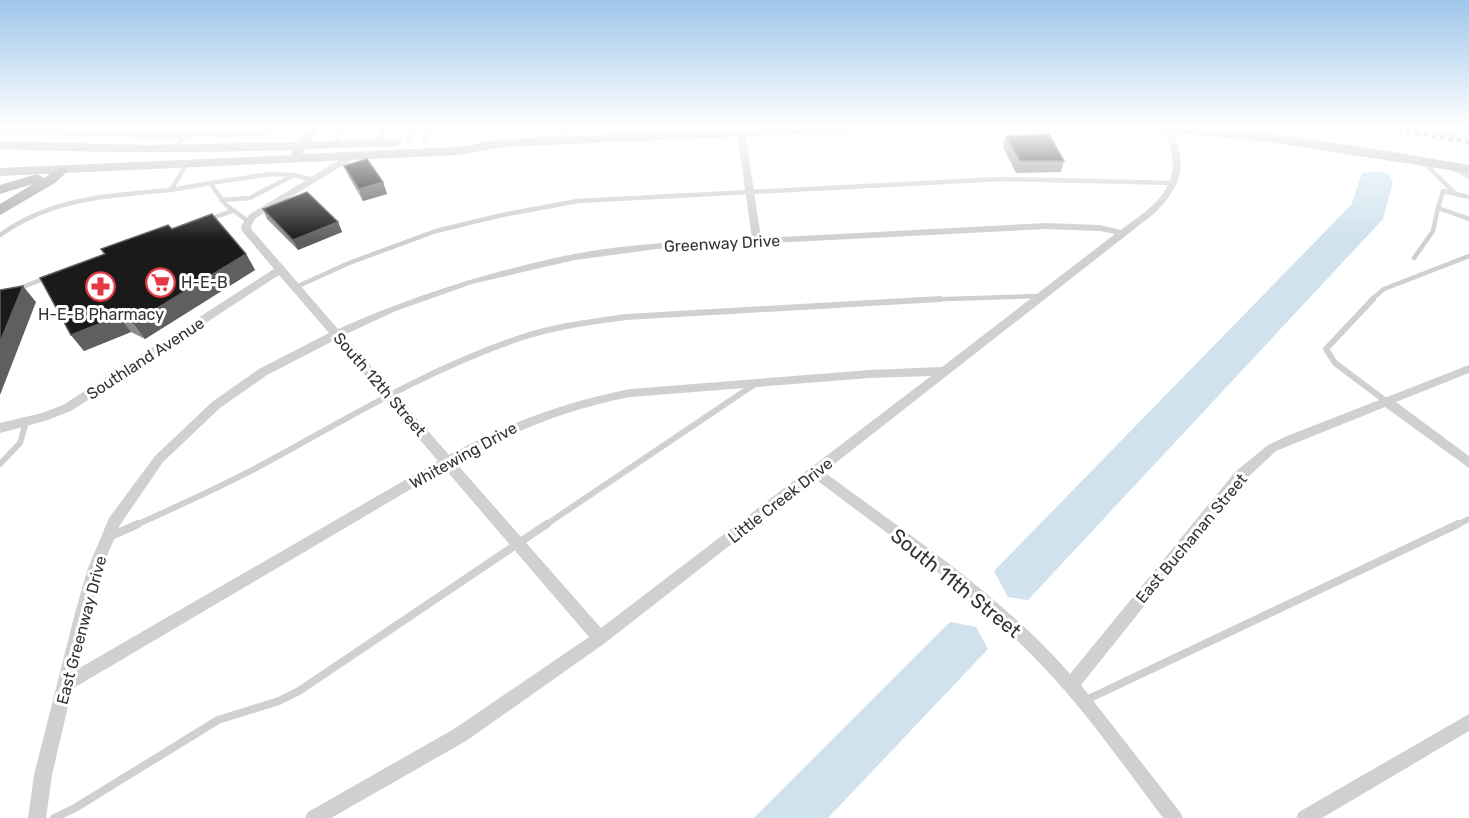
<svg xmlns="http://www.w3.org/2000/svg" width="1469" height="818" font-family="Rubik,sans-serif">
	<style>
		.water { fill: #cfe2ee }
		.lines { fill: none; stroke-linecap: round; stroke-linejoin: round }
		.lane-far2 { stroke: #d0d0d0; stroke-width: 4.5 }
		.lane-far1 { stroke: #d0d0d0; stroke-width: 6 }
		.lane { stroke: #d0d0d0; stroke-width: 8 }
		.street { fill: #d0d0d0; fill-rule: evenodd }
		.secondary { fill: #bdbdbd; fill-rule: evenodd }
		.primary { fill: #ababab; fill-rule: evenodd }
		.rail { stroke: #888; stroke-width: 4; stroke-dasharray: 4.5 4; stroke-linecap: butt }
		.wall { fill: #8c8c8c }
		.shaded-wall { fill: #5f5f5f }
		.building { fill: #1a1a1a; stroke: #5f5f5f; stroke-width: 1.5 }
		.labels { text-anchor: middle; stroke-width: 6; stroke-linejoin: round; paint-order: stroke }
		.street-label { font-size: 16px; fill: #333; stroke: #fff }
		.poi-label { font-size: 16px; fill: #333; stroke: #fff; text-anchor: start }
		.near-street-label { font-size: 20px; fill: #333; stroke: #fff }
	</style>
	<rect width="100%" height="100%" fill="#fff"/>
	<!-- water -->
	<g class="water">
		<polygon points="1380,171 1389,174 1393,182 1383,219 1028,600 1008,597 994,571 1351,205 1362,173"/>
		<polygon points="950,622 976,627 988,649 828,818 754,818"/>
	</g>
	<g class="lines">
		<!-- lane-far2 -->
		<g class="lane-far2">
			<polyline points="675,126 676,135"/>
			<polyline points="1401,126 1465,138"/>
			<polyline points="223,128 228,126"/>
			<polyline points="0,131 152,136 271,133"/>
			<polyline points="152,136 163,126"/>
			<polyline points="633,137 634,126"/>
			<polyline points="562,139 564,126"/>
			<polyline points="424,140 429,126"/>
			<polyline points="408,141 413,126"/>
			<polyline points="380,142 385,126"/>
			<polyline points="335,144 344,126"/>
			<polyline points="174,149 194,126"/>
			<polyline points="1422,161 1456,194"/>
			<polyline points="186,165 171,190 210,183 226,205 248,221"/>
			<polyline points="294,175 314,180"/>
			<polyline points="210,183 271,174 294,175 250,198 221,200"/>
			<polyline points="1469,197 1443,191 1438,208 1469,219"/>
			<polyline points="207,220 232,211"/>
			<path d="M0,235C51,198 110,195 171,190"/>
			<polyline points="1414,258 1433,231 1438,208"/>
			<polyline points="296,287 349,263 436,231 502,215 578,201 1001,179 1174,183"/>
			<polyline points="18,289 48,277"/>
			<polyline points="914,300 1039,296"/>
			<polyline points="1371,300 1384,289 1469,256"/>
		</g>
		<!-- lane-far1 -->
		<g class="lane-far1">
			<polyline points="1373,299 1326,349 1335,363 1387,402"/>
			<polyline points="0,464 20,443 26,422"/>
			<path d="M134,526C176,507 218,488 258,467C345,420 429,368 523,337C557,326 591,322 626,317L940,299"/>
			<polyline points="544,526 755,384"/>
			<polyline points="1455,526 1469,519"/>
		</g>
		<!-- lane -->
		<g class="lane">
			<polyline points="109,537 138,524"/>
			<polyline points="1084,701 1458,524"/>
			<polyline points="54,818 75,808 218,720 279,701 299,691 547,524"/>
		</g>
		<!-- street -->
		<g class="street">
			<path d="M1166,126L1173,127C1185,165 1185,182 1156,212L824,472C909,535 1000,594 1070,674L1235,472L1268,445L1287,436L1469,365V373L1396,402L1469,456V468L1385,407L1276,451L1245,480L1081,685L1180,812L1183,818H1163C1121,762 1081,704 1031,654C965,588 889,535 815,479L605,643L466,741L331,818H305L308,812L454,729L589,637L445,469L72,689L52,775L46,818H28L34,775L75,613L88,568L109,518L155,456L212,402L259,369L329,333L279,275L71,411L45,421L0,433V423L42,413L63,405L274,269L242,231L241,226L250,214L349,154H355V158L256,218L251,226L252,230L338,329C415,295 491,271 574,254C632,243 692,241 752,238L737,132L741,130L745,132L761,238L1046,223L1100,225L1121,230C1144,213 1174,195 1173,162C1172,150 1166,138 1166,126ZM1046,229L1100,231L1115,234L942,367L870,370L630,389C564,402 508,423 449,455L344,335L396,311L472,284L575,260L657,249ZM335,340L438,461L76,670L102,568L120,525L163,462L220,408L267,375ZM931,376L601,628L456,463C514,431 564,410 630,397L870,378Z"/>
			<polygon points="1450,163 1469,173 1469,179 1447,168 1446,166"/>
			<polygon points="1469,714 1469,731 1322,818 1296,818 1299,812"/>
		</g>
		<!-- secondary -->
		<g class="secondary">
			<path d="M308,126H320L310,142L397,138L403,142L397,146L305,149L302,154L458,147L501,139L807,126H896L890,130L501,147L458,155L0,176V168L293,155L291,152L292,150C195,153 98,153 0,149V141L149,145L297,142Z"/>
			<path d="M1143,126C1253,126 1361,147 1469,165V173L1269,142L1149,130Z"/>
		</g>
		<!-- primary -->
		<polygon class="primary" points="62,166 69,170 55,183 0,215 0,204 33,184 0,194 0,185 37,174 44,178"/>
		<!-- rail -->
		<polyline class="rail" points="1373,126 1469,142"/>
	</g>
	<!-- wall -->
	<g class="wall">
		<polygon points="1006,136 1064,161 1061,172 1016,173 1003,147"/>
		<polygon points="344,166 383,182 387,194 363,201 349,177"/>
		<polygon points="263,209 338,222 342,232 298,250 267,219"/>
		<polygon points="172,229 246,254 255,270 145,339 131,332 84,351 71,335"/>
	</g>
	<!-- shaded-wall -->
	<g class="shaded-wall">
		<polygon points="383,182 387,194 363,201 359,189"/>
		<polygon points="338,222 342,232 298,250 293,240"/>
		<polygon points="246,254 255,270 145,339 133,323"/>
		<polygon points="23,286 36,302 0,395 0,342"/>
		<polygon points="119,316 131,332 84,351 71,335"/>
	</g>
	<!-- building -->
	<g class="building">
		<polygon points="1049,134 1064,161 1020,161 1006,136"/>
		<polygon points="367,159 383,182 359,189 344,166"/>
		<polygon points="307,192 338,222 293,240 263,209"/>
		<polygon points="212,214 246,254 133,323 119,316 71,335 40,278 105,254 101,249 168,225 172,229"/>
		<polygon points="23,286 0,342 0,290"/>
	</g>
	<!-- sky -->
	<linearGradient id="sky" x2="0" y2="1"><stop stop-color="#9ec6ea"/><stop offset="0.53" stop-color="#fff"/><stop offset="1" stop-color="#fff" stop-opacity="0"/></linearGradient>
	<rect width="1469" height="240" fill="url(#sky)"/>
	<!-- icons -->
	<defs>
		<symbol id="supermarket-ring" viewBox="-11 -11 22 22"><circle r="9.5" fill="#fff" stroke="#e63946" stroke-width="1.5"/><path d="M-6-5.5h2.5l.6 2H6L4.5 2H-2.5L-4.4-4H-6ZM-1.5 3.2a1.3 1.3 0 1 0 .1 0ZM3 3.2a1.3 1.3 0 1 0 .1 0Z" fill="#e63946"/></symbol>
		<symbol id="pharmacy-ring" viewBox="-11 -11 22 22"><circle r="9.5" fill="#fff" stroke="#e63946" stroke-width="1.5"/><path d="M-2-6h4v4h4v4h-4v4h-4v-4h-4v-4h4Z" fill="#e63946"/></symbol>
	</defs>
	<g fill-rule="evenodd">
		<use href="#supermarket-ring" x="144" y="266" width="33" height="33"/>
		<use href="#pharmacy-ring" x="84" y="270" width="33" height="33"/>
	</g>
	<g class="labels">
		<!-- street labels -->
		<g class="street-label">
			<text transform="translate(722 243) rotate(-3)" y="6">Greenway Drive</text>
			<text transform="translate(145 358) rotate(-33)" y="6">Southland Avenue</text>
			<text transform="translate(380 384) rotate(49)" y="6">South 12th Street</text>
			<text transform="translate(463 455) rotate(-29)" y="6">Whitewing Drive</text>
			<text transform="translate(780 500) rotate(-38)" y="6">Little Creek Drive</text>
			<text transform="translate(1191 538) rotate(-50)" y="6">East Buchanan Street</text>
			<text transform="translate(81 630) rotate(-75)" y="6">East Greenway Drive</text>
		</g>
		<!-- poi labels -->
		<g class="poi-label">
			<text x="181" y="288">H-E-B</text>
			<text x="101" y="320" text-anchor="middle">H-E-B Pharmacy</text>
		</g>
		<!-- near-street labels -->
		<g class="near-street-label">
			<text transform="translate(956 583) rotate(39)" y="7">South 11th Street</text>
		</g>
	</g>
</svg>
